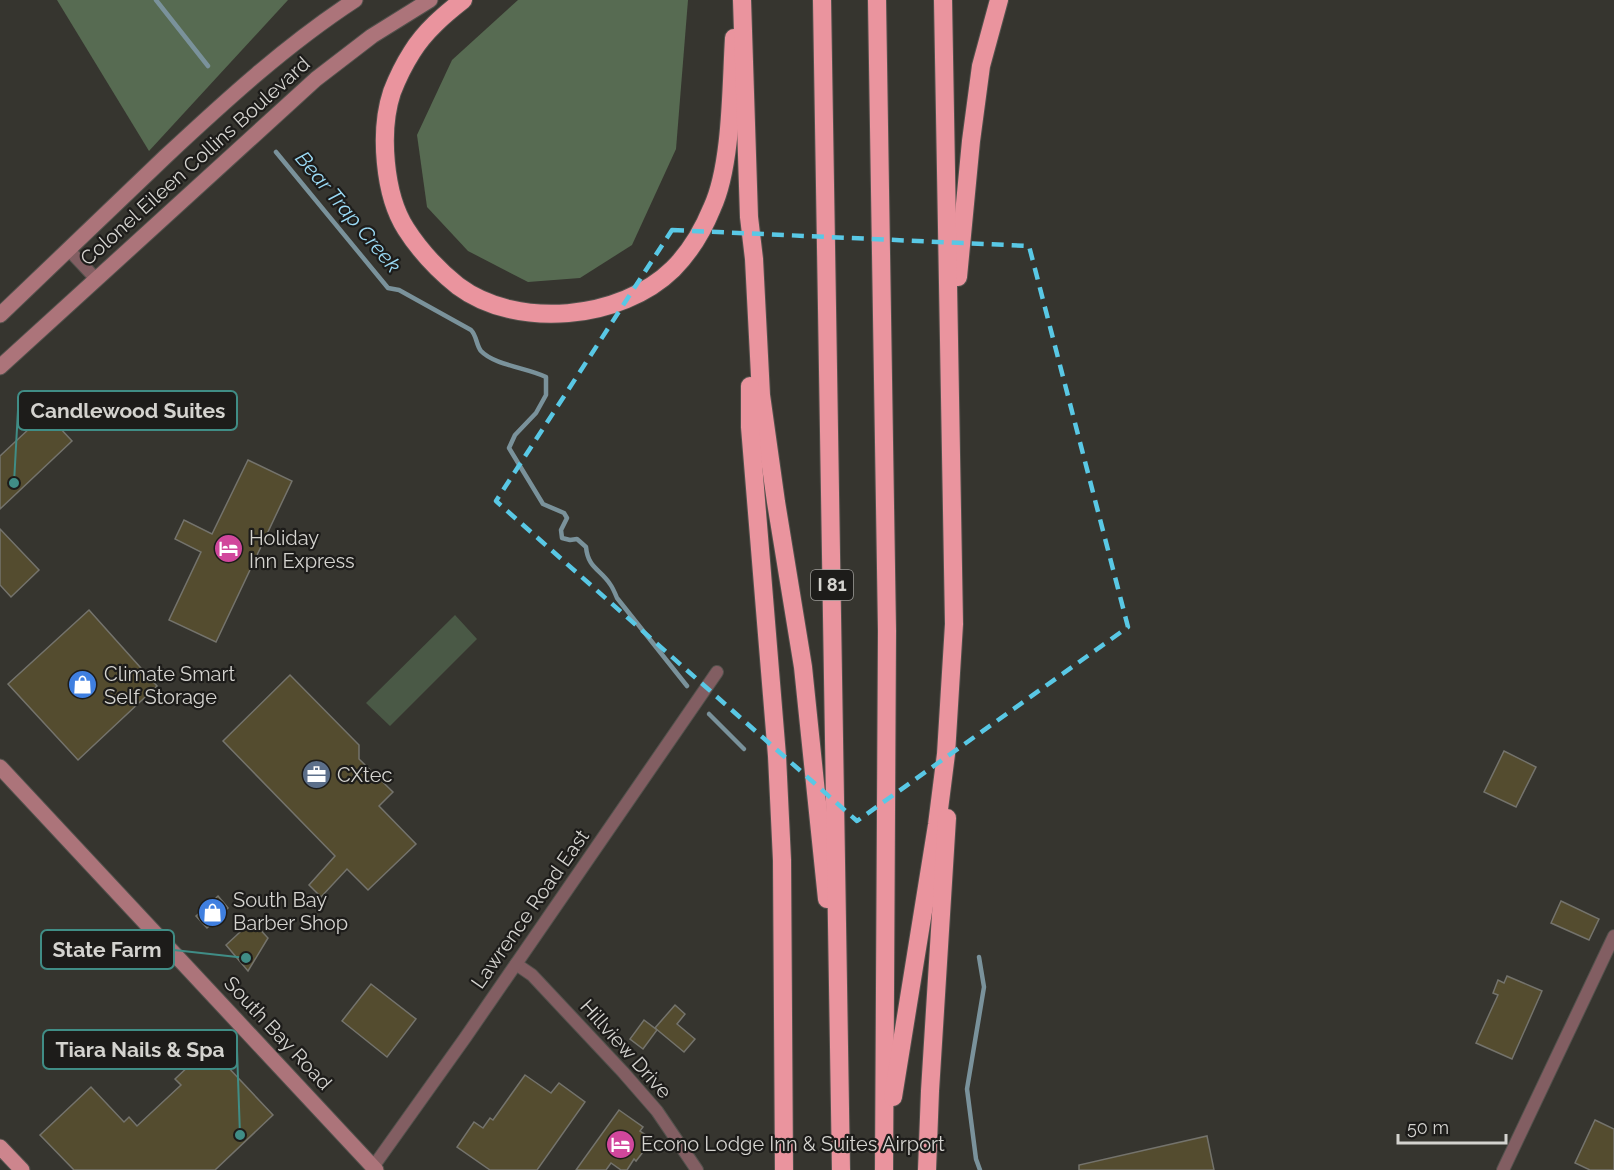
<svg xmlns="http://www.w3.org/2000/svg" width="1614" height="1170" font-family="Raleway,sans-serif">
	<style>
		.green { fill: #4a5946 }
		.forest { fill: #576b52 }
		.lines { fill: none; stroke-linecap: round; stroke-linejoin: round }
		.stream { stroke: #7a929b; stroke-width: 4.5 }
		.building { fill: #544c2f; stroke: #74736c; stroke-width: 1.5 }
		.minor-casing { stroke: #52514c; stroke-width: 14 }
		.secondary-casing { stroke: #52514c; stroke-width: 17 }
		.primary-casing { stroke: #52514c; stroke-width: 17 }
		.motorway-casing { stroke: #52514c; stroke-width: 20 }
		.minor { stroke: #825e62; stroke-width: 12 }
		.secondary { stroke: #ac747a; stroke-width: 15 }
		.primary { stroke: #cd858d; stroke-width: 15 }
		.motorway { stroke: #ea949e; stroke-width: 18 }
		.marked { fill: none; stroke: #59c8e5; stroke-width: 4.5; stroke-dasharray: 12 8; stroke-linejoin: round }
		.labels { text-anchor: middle; stroke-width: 4.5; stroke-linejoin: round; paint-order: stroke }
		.shield { fill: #1d1c1a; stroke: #9d9c99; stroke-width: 1.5 }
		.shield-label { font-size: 18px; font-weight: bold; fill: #d4d3cf }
		.street-label { font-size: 20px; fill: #d4d3cf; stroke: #1d1c1a }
		.poi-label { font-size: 20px; fill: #d4d3cf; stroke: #1d1c1a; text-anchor: start }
		.water-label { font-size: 21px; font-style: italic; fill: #9adaf5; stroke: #1d1c1a }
		.leader { fill: none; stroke: #408d86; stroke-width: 2 }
		.callout-dot { fill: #408d86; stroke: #1d1c1a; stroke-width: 2 }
		.callout { fill: #1d1c1a; stroke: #408d86; stroke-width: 2 }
		.callout-label { font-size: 21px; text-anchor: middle; font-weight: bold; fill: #d4d3cf }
	</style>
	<rect width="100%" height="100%" fill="#36352f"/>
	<!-- green -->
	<polygon class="green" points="455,615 477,639 390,726 366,703"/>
	<!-- forest -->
	<g class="forest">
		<polygon points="57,0 288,0 149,151"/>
		<polygon points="688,0 676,149 632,245 580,278 528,282 468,251 427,207 417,135 452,60 518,0"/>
	</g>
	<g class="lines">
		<!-- stream -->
		<g class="stream">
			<polyline points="156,0 208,66"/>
			<path d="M276,152L388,288L399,290L471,330C477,336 476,345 481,351C494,365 528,368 546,377V395L536,413L515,435L509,448L543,504L564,513L567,518L561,530L562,538L570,540L577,539L586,547C588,568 600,569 610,584C613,588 615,593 617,598L687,686"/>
			<polyline points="709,714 744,749"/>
			<polyline points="979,957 984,987 967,1089 976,1159 980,1170"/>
		</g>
	</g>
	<!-- building -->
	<g class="building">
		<polygon points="46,413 72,441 0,509 0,456"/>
		<polygon points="248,460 292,481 216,642 169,620 201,552 175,539 184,520 212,534"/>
		<polygon points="0,529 39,570 11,597 0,585"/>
		<polygon points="89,610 157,686 78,760 8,684"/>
		<polygon points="290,675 359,745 359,759 393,792 379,806 416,844 368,890 347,869 321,897 309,885 335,856 223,741"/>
		<polygon points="1504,751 1536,767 1516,807 1484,792"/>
		<polygon points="218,896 228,908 207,928 196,916"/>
		<polygon points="1561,901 1599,919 1589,940 1551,923"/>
		<polygon points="252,921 268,938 248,971 226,945"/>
		<polygon points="1507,976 1542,991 1512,1059 1476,1043 1498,995 1493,993 1498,980 1504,983"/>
		<polygon points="371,984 416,1019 387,1057 342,1021"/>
		<polygon points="675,1005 685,1014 677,1024 695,1039 684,1052 655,1028"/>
		<polygon points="644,1020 657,1030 643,1049 630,1039"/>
		<polygon points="209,1047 273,1115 215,1170 74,1170 40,1135 91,1087 124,1122 129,1117 137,1126 181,1085 175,1079"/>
		<polygon points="525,1075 551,1093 559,1083 585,1102 537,1170 490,1170 457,1147 474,1122 483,1128 490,1118 493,1120"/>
		<polygon points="619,1110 643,1127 640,1131 649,1137 641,1150 643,1152 636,1161 634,1159 627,1170 621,1170 611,1163 606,1170 576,1170"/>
		<polygon points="1595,1120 1614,1129 1614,1170 1590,1170 1575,1163"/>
		<polygon points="1207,1136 1214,1170 1079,1170 1079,1165"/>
	</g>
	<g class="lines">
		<defs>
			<g id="minor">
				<polyline points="68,249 96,279"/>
				<polyline points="516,964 532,975 623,1072 657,1111 697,1170"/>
				<polyline points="373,1167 465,1038 717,672"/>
				<polyline points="1503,1170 1614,936"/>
			</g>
			<g id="secondary">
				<path d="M0,315C55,262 110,209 165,157C225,101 286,45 355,0"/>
				<polyline points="0,367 316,79 372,36 430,0"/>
				<polyline points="0,767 376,1170"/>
			</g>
			<polyline id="primary" points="0,1147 22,1170"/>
			<g id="motorway">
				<path d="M463,0C444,15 425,31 412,52C405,63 397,79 392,92C379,131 384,195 406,229C420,251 438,270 458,286C517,330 621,320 673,269C690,252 703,230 712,208C732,165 731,86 734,38"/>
				<polyline points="742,0 749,217 754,259 761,395 776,502 803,667 827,899"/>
				<polyline points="822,0 841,1170"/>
				<polyline points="877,0 887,631 884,1170"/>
				<polyline points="958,277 971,141 981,66 999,0"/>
				<polyline points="750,386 750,427 777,756 782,860 784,1170"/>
				<polyline points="893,1097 937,825 946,754 954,624 943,0"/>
				<polyline points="927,1170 930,1091 947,818"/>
			</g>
		</defs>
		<!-- minor casing -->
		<use href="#minor" class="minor-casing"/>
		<!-- secondary casing -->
		<use href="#secondary" class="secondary-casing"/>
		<!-- primary casing -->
		<use href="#primary" class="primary-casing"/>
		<!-- motorway casing -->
		<use href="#motorway" class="motorway-casing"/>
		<!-- minor -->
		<use href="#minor" class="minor"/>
		<!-- secondary -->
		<use href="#secondary" class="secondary"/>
		<!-- primary -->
		<use href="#primary" class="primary"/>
		<!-- motorway -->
		<use href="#motorway" class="motorway"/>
	</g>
	<!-- marked area -->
	<path class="marked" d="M672,230L1029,246L1128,627L857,821L496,501Z"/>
	<!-- icons -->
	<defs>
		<symbol id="hotel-disc" viewBox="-11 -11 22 22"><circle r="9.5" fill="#d1479c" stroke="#1d1c1a"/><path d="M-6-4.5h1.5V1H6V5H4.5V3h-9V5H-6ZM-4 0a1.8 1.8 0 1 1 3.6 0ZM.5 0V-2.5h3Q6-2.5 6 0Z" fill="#fff"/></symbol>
		<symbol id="shop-disc" viewBox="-11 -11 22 22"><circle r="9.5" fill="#3f7fe0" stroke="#1d1c1a"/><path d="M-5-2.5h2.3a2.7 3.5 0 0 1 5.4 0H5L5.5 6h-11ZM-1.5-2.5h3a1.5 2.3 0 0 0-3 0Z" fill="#fff"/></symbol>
		<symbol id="office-disc" viewBox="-11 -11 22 22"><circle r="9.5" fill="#5c6f8a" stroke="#1d1c1a"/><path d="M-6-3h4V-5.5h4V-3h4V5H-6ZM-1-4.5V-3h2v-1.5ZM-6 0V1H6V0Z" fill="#fff"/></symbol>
	</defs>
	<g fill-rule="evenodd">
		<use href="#hotel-disc" x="212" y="532" width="33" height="33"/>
		<use href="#shop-disc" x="66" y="668" width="33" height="33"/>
		<use href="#office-disc" x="300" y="758" width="33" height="33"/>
		<use href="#shop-disc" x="196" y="896" width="33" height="33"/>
		<use href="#hotel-disc" x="604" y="1128" width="33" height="33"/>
	</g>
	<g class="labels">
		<!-- shield labels -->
		<rect class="shield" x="811" y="570" width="42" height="30" rx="4.5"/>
		<g class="shield-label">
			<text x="832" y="591">I 81</text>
		</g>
		<!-- street labels -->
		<g class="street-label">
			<text transform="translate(195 161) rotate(-42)" y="7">Colonel Eileen Collins Boulevard</text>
			<text transform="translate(530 909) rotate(-55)" y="7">Lawrence Road East</text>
			<text transform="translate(278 1033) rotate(47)" y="7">South Bay Road</text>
			<text transform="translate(626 1049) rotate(48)" y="7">Hillview Drive</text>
		</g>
		<!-- poi labels -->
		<g class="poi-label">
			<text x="249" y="545">Holiday<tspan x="249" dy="23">Inn Express</tspan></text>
			<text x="104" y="681">Climate Smart<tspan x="104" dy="23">Self Storage</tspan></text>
			<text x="337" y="782">CXtec</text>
			<text x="233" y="907">South Bay<tspan x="233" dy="23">Barber Shop</tspan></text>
			<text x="641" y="1151">Econo Lodge Inn &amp; Suites Airport</text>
		</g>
		<!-- water labels -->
		<g class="water-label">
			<text transform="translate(348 212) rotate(50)" y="7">Bear Trap Creek</text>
		</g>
	</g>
	<!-- callouts -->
	<path class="leader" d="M14 483L18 410M246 958L174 950M240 1135L237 1050"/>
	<g class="callout-dot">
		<circle cx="14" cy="483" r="6"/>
		<circle cx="246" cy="958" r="6"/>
		<circle cx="240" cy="1135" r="6"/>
	</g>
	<g class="callout">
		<rect x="18" y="391" width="219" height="39" rx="6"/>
		<rect x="41" y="930" width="133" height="39" rx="6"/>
		<rect x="43" y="1030" width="194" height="39" rx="6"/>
	</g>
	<g class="callout-label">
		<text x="128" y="418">Candlewood Suites</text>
		<text x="107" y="957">State Farm</text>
		<text x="140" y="1057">Tiara Nails &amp; Spa</text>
	</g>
	<!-- scale -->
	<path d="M1398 1134v9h108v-9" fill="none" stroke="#d4d3cf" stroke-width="3"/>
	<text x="1407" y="1134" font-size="18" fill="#d4d3cf" stroke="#1d1c1a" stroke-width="4.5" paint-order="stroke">50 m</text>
</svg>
